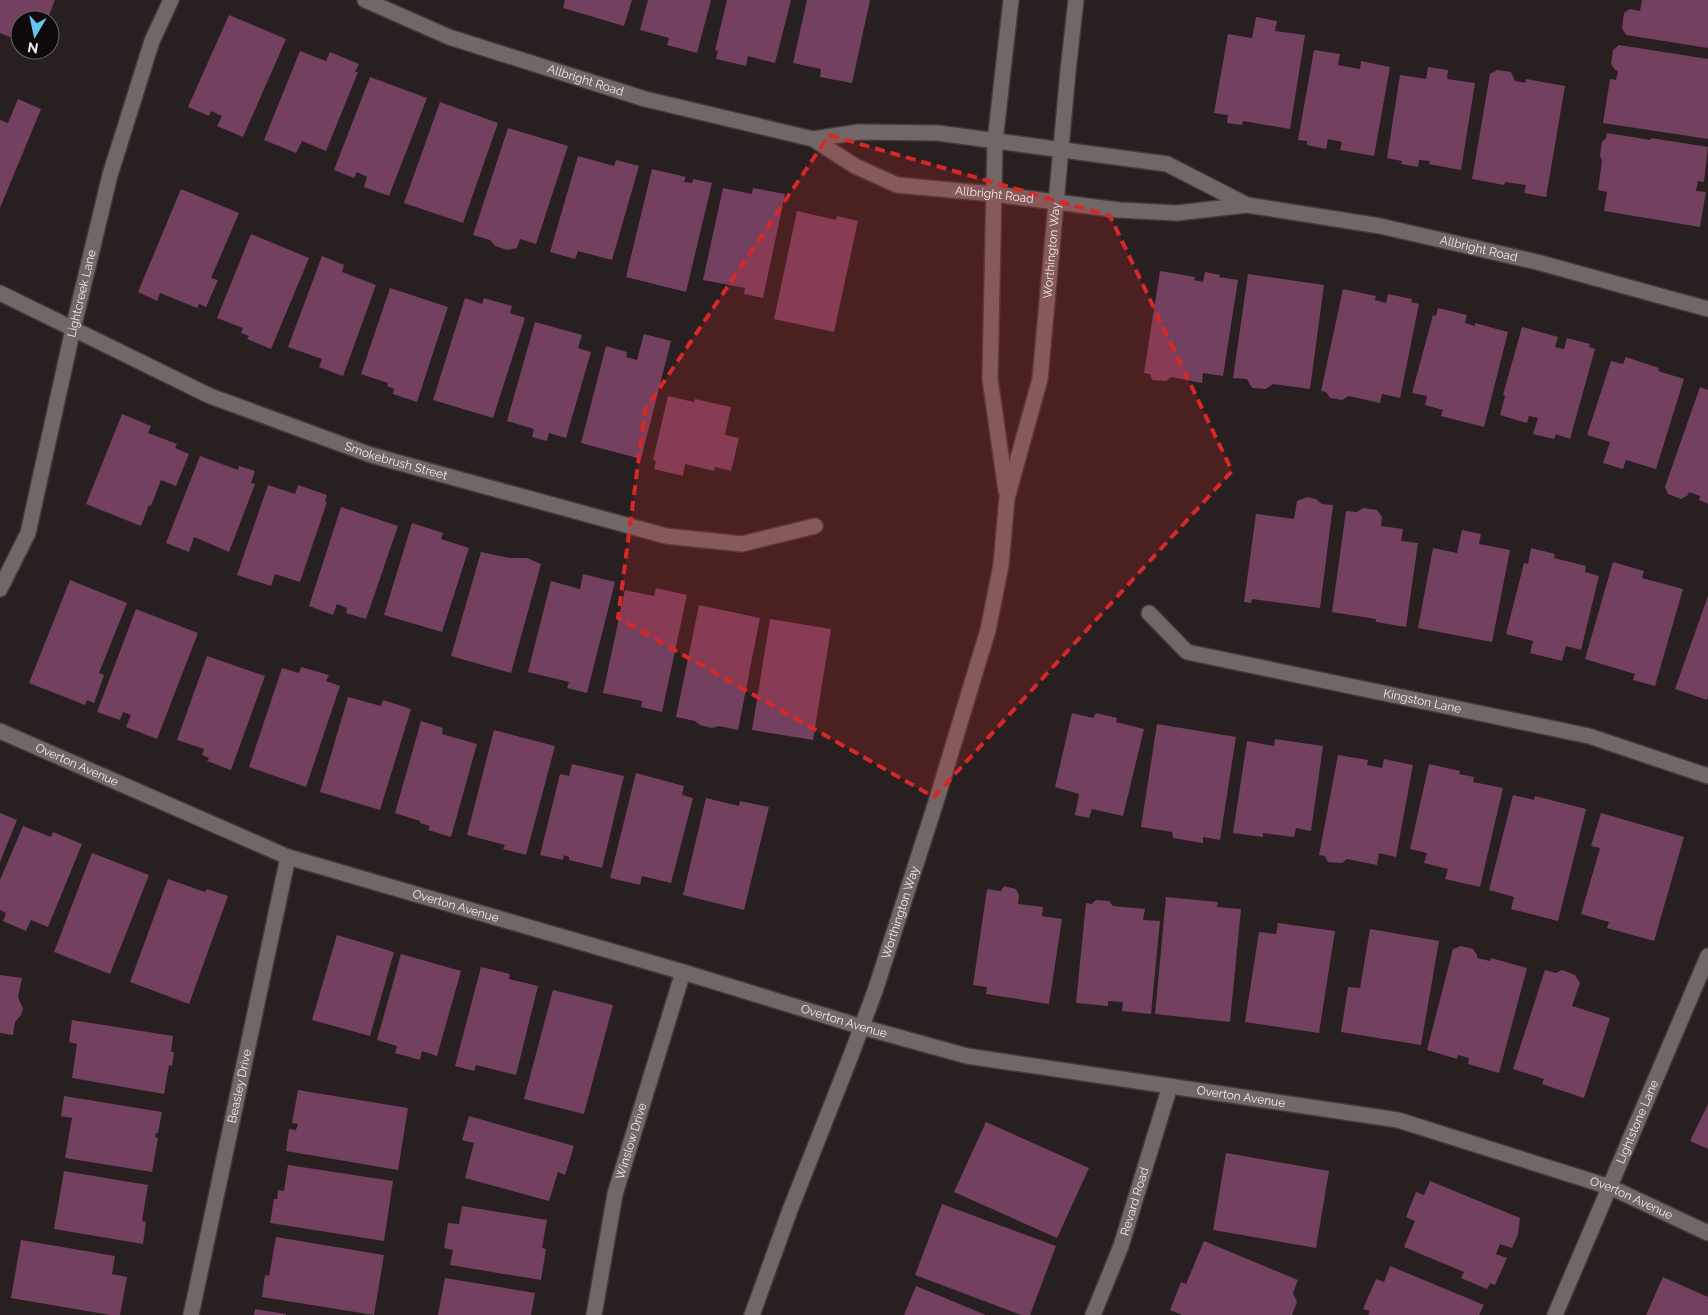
<svg xmlns="http://www.w3.org/2000/svg" width="1708" height="1315" font-family="Raleway,sans-serif">
<style>
.building{fill:#74405f}
.lines{fill:none;stroke-linecap:round;stroke-linejoin:round}
.minor-casing{stroke:#423a3a;stroke-width:18}
.tertiary-casing{stroke:#423a3a;stroke-width:18}
.minor{stroke:#726767;stroke-width:15}
.tertiary{stroke:#726767;stroke-width:15}
.marked{fill:#d62828;fill-opacity:0.2;stroke:#d62828;stroke-width:4;stroke-dasharray:10 6;stroke-linejoin:round}
.labels{text-anchor:middle;stroke-width:5;stroke-linejoin:round;paint-order:stroke}
.street-label{font-size:12px;fill:#f1eaea;stroke:#0e0a0a}
</style>
<rect width="100%" height="100%" fill="#281f20"/>
<g class="building">
<path d="M0,0h55l-8,20h-27v21l-20,-8z"/>
<path d="M565,0h67l-8,26 -61,-18z"/>
<path d="M648,0h63l-14,53 -30,-8 2,-7 -29,-8z"/>
<path d="M727,0h64l-16,63 -27,-7 -2,10 -30,-7 2,-8 -3,-1z"/>
<path d="M807,0h63l-18,83 -32,-6 1,-8 -28,-6z"/>
<path d="M1642,0h66v48l-82,-13 -4,-7 2,-15 6,-4 10,2z"/>
<path d="M229,15l57,24 -43,98 -26,-11 5,-10 -11,-5 -2,5 -21,-9z"/>
<path d="M1256,17l21,4 -2,10 30,4 -15,94 -47,-8 -1,4 -15,-2 1,-8 -14,-2 14,-79 24,4z"/>
<path d="M1619,45l89,14v80l-105,-16 7,-44 6,1 2,-9 -3,-1 -4,-6 2,-14z"/>
<path d="M1314,50l26,4 -2,11 22,4 1,-8 29,6 -16,89 -34,-6 2,-8 -14,-3 -2,10 -19,-4v-4l-9,-1z"/>
<path d="M300,51l26,10 4,-9 29,12 -4,8h3l-32,79 -24,-10 -6,12 -32,-13z"/>
<path d="M1428,67l20,3 -1,9 28,4 -14,87 -32,-6 1,-3 -11,-1 -1,7 -17,-3 1,-3 -15,-3 13,-83 26,4z"/>
<path d="M1497,70l14,2 4,9 10,2 1,-4 39,7 -19,111 -22,-4 2,-8 -21,-3 -1,3 -32,-6 18,-105z"/>
<path d="M370,77l57,21 -38,98 -25,-9 3,-10 -10,-5 -3,6 -20,-8z"/>
<path d="M18,99l23,10 -41,99v-88l8,3z"/>
<path d="M440,102l58,21 -35,100 -59,-20z"/>
<path d="M508,128l60,18 -32,98 -16,-5 -3,9 -10,2 -12,-4 -5,-6 -17,-5z"/>
<path d="M1607,133l44,7v-2l57,9 -4,35 -6,-1 -2,10 10,1 -6,35 -96,-16 3,-19 -9,-2 4,-29 -2,-6 2,-13 4,-4z"/>
<path d="M578,156l36,10 2,-6 23,6 -27,94 -34,-9 -3,8 -25,-7z"/>
<path d="M652,169l34,8 -2,5 8,1 1,-4 19,4 -26,109 -60,-15z"/>
<path d="M723,188l29,6 1,-6 32,6 -22,104 -19,-4 1,-6 -42,-8z"/>
<path d="M181,189l58,24 -28,65 7,2 -12,27 -7,-3 -2,4 -37,-15 -3,8 -19,-9z"/>
<path d="M797,211l39,9 1,-4 21,5 -24,111 -60,-13z"/>
<path d="M251,234l58,24 -38,91 -24,-10 2,-3 -8,-3 2,-5 -26,-10z"/>
<path d="M322,256l22,9 -2,7 34,13 -33,91 -24,-9 3,-8 -34,-12z"/>
<path d="M1160,271l35,6 -1,3 9,2 2,-10 15,3 -1,2 19,3 -15,96 -20,-3 -1,10 -31,-6 -5,4 -14,-1 -2,-6 -6,-1z"/>
<path d="M1248,274l76,11 -14,104 -37,-5 -7,5 -14,-1 -5,-9 -14,-1z"/>
<path d="M390,288l58,19 -31,95 -24,-8 1,-5 -7,-3 1,-3 -27,-9z"/>
<path d="M1343,289l33,7 -1,4 11,3 2,-9 24,5 -1,3 8,2 -19,94 -18,-4 -2,9 -31,-7 -7,4 -12,-2 -4,-6 -5,-1z"/>
<path d="M465,298l17,6 2,-6 28,8 -2,7 15,5 -32,100 -60,-18z"/>
<path d="M1438,308l29,7 -2,8 10,3v-3l33,9 -24,95 -43,-11 2,-6 -18,-5 2,-9 -15,-3 21,-78 3,1z"/>
<path d="M535,322l47,13 -4,13 13,4 -25,86 -17,-5 -2,8 -15,-4 2,-8 -27,-8z"/>
<path d="M1522,327l36,10 -3,10 9,2 3,-11 23,6 -1,3 6,2 -25,90 -14,-5 -2,5 -21,-5 5,-16 -9,-2 -2,7 -27,-8 5,-19 -2,-1z"/>
<path d="M644,334l27,7 -30,118 -60,-16 25,-97 21,6 -1,5 11,3z"/>
<path d="M1626,357l33,11 -1,3 26,8 -28,90 -30,-9 -3,9 -20,-6 7,-21 -23,-7 24,-74 12,3z"/>
<path d="M1700,387l8,3v114l-9,-4 1,-4 -11,-4 -1,3 -7,4 -13,-5 -3,-7z"/>
<path d="M668,396l26,6 1,-3 36,8 -6,28 14,3 -8,33 -16,-4 -1,4 -29,-7 -2,12 -29,-7 2,-8 -3,-1z"/>
<path d="M122,414l29,12 -3,7 29,11 -2,4 14,6 -13,32 -15,-6 -10,26 -2,-1 -8,21 -55,-22z"/>
<path d="M200,456l38,14 1,-4 16,5 -4,12 4,1 -26,68 -35,-15 -5,15 -23,-9z"/>
<path d="M268,485l27,9 3,-9 29,10 -2,6 2,1 -27,80 -25,-8 -4,12 -34,-11z"/>
<path d="M1307,497l9,2 6,5 11,1 -13,103 -68,-9 -1,4 -7,-1 12,-88 38,5 3,-18z"/>
<path d="M341,507l57,19 -32,93 -20,-6 1,-5 -10,-4 -4,11 -24,-9z"/>
<path d="M1363,508l14,2 5,7 -1,9 22,3 -2,12 17,2 -12,84 -30,-5v-3l-44,-7 14,-101 11,1z"/>
<path d="M412,523l31,10 -2,6 28,9 -27,84 -58,-17z"/>
<path d="M1462,530l19,4 -2,10 31,6 -18,92 -74,-14 15,-80 24,5z"/>
<path d="M1531,548l24,6 -1,4 32,8 -1,6 14,4 -18,74 -15,-4 -4,15 -32,-8 3,-12 -27,-7 18,-71 4,1z"/>
<path d="M481,552l28,6h18l14,6 -30,109 -60,-17z"/>
<path d="M1613,562l31,9 -2,7 41,11 -28,97 -22,-6 2,-6 -50,-15z"/>
<path d="M583,574l32,8 -28,111 -20,-5 2,-6 -41,-10 23,-91 29,8z"/>
<path d="M70,580l57,23 -28,70 5,2 -10,28 -7,-3 -2,5 -56,-22z"/>
<path d="M656,588l31,7 -25,117 -21,-5 1,-6 -39,-8 22,-103 29,6z"/>
<path d="M1708,596v100l-1,4 -32,-11z"/>
<path d="M699,605l61,13 -22,112 -19,-4 -7,2 -12,-3 -5,-4 -19,-4z"/>
<path d="M136,609l62,24 -41,106 -31,-12 5,-12 -8,-3 -3,8 -23,-8z"/>
<path d="M770,619l61,10 -18,111 -61,-10z"/>
<path d="M207,656l58,20 -34,94 -24,-9 2,-3 -7,-3 2,-6 -27,-9z"/>
<path d="M301,667l28,8 -3,6 14,5 -34,101 -57,-20 33,-99 17,5z"/>
<path d="M348,697l33,9 2,-6 28,9 -31,101 -60,-18z"/>
<path d="M1072,713l21,5 3,-5 21,5 -1,4 28,7 -21,87 -31,-7 -3,9 -14,-3 4,-21 -24,-7z"/>
<path d="M421,721l22,7 -1,6 35,10 -26,93 -23,-7 2,-4 -10,-3v-2l-25,-8z"/>
<path d="M1157,724l79,13 -16,103 -17,-3v6l-30,-5 -1,-6 -31,-5z"/>
<path d="M494,730l61,16 -29,109 -23,-6 2,-4 -38,-10z"/>
<path d="M1275,739l48,7 -12,85 -15,-3 -2,9 -31,-4v4l-30,-4 14,-92 27,5z"/>
<path d="M1338,755l30,5 -1,5 15,3 2,-9 29,6 -17,92 -17,-4 -2,12 -30,-6 -5,4 -14,-1 -3,-6 -6,-1z"/>
<path d="M572,764l52,12 -22,92 -33,-8v-3l-5,-2 -1,5 -23,-5 20,-81 9,2z"/>
<path d="M1429,764l31,7 -1,3 15,3 -1,5 30,6 -23,99 -35,-8 3,-10 -24,-6 3,-10 -17,-4z"/>
<path d="M636,773l48,13 -2,9 11,3 -22,85 -29,-7 -2,9 -30,-7z"/>
<path d="M1513,795l21,5 1,-4 51,13 -28,112 -47,-12 3,-12 -25,-7z"/>
<path d="M706,798l33,8 1,-5 29,6 -25,103 -61,-15z"/>
<path d="M0,813l17,7 -17,42z"/>
<path d="M1601,813l83,24 -30,104 -47,-13 2,-6 -28,-8 19,-66 -9,-2z"/>
<path d="M23,826l28,11 2,-5 29,12 -34,83 -17,-7 -5,11 -23,-10 3,-8 -6,-3v-30z"/>
<path d="M92,853l57,22 -39,99 -56,-22z"/>
<path d="M168,879l37,13 2,-3 21,7 -39,108 -59,-22z"/>
<path d="M1004,886l12,3 3,6 -1,9 25,3 -1,9 20,3 -13,85 -63,-10 1,-7 -14,-2 14,-96 14,2z"/>
<path d="M1166,897l52,5 -1,5 24,2 -11,113 -75,-8z"/>
<path d="M1096,900l13,1 4,5 32,3 -2,11 17,1 -9,93 -29,-3 1,-9 -15,-1v5l-32,-3 10,-100 6,1z"/>
<path d="M1278,923l57,8 -16,102 -74,-11 14,-90 17,2z"/>
<path d="M1370,929l69,12 -18,104 -80,-13 7,-45 12,1z"/>
<path d="M337,935l57,17 -24,84 -58,-16z"/>
<path d="M1461,946l12,3 4,6v3l13,3 1,-3 36,10 -28,105 -31,-9 1,-6 -11,-3 -1,4 -30,-9 26,-101z"/>
<path d="M401,954l60,17 -24,85 -15,-5 -2,9 -25,-7 2,-7 -20,-6z"/>
<path d="M481,967l29,7 -1,5 29,7 -22,89 -40,-10 -2,6 -19,-5z"/>
<path d="M1545,970l11,3 6,-3 13,5 5,8 -8,23 38,12 -26,80 -42,-14 2,-5 -31,-10z"/>
<path d="M0,975l22,3 -4,19 5,12 -2,6 -6,7 -2,13 -13,-2z"/>
<path d="M553,990l60,15 -29,109 -60,-15z"/>
<path d="M72,1020l101,16 -2,16h3l-2,14 -3,-1 -5,29 -92,-16 5,-34 -8,-2z"/>
<path d="M298,1090l110,18 -10,62 -112,-19 3,-22 7,1 2,-6 -6,-1z"/>
<path d="M64,1096l98,16 -4,21h-2l-1,4 3,1 -6,34 -87,-14 7,-40 -11,-2z"/>
<path d="M1708,1104v45l-18,-8z"/>
<path d="M469,1116l105,30 -9,29 -7,-3 -9,29 -84,-23 9,-35 -12,-3z"/>
<path d="M986,1122l103,46 -32,70 -103,-46z"/>
<path d="M1226,1153l103,18 -13,77 -103,-18z"/>
<path d="M288,1165l105,16 -9,60 -114,-18 4,-24h3l1,-9 6,1z"/>
<path d="M64,1171l84,14 -6,36 4,1 -3,22 -89,-15z"/>
<path d="M1430,1181l90,37 -2,16 -6,14 -12,-4 -4,10 11,4 -12,27 -5,-2 -3,6 -26,-11 3,-6 -60,-25 11,-26 -9,-4 10,-25 8,3z"/>
<path d="M942,1204l114,42 -26,69h-9l-106,-40z"/>
<path d="M462,1206l85,14 -5,28 4,1 -5,31 -91,-15 3,-15 -9,-2 4,-25 11,1z"/>
<path d="M276,1237l108,18 -10,60 -112,-18 3,-22 4,1z"/>
<path d="M21,1240l94,16 -3,18 15,3 -7,38h-10l-99,-17z"/>
<path d="M1204,1241l94,39 -5,13 4,9 -5,13h-110l-12,-5 11,-28 5,2z"/>
<path d="M1390,1266l94,39 -5,10h-111l2,-4 -7,-2 13,-30 8,3z"/>
<path d="M1663,1277l45,20v18h-62z"/>
<path d="M445,1278l90,15 -4,22h-93z"/>
<path d="M916,1286l70,29h-82z"/>
<path d="M255,1309l31,5v1h-32z"/>
</g>
<g class="lines">
<g class="minor-casing">
<g id="minor">
<path id="s1" d="M365,0l84,37 196,62 168,40 42,27 42,19 96,9 126,16 58,3 70,-8 133,21 157,36 171,47"/>
<path d="M813,139l46,-7 79,1 229,31 80,41"/>
<path id="s2" d="M0,293l210,103 161,59 295,81 76,8 73,-18"/>
<path id="s3" d="M0,589l28,-56 45,-204 37,-154 42,-134 19,-41"/>
<path id="s4" d="M1149,613l38,39 402,84 119,40"/>
<path id="s5" d="M0,731l288,126 395,115 179,55 105,29 431,64 212,67 98,46"/>
<path id="s6" d="M191,1315l97,-458"/>
<path id="s7" d="M594,1315l21,-121 68,-222"/>
<path id="s8" d="M1093,1315l28,-69 49,-160"/>
<path id="s9" d="M1555,1315l153,-359"/>
</g>
</g>
<g class="tertiary-casing">
<g id="tertiary">
<path d="M1006,491l-16,-112 5,-238 16,-141"/>
<path id="s10" d="M752,1315l38,-105 60,-152 25,-67 61,-189 52,-172 13,-65 6,-67 33,-119 28,-308 8,-71"/>
</g>
</g>
<use href="#minor" class="minor"/>
<use href="#tertiary" class="tertiary"/>
</g>
<path class="marked" d="M829,135l281,81 122,255 -298,326 -316,-179 27,-208z"/>
<g class="labels">
<g class="street-label">
<text dy="4" stroke="none"><textPath href="#s1" startOffset="235">Allbright Road</textPath></text>
<text dy="4" stroke="none"><textPath href="#s1" startOffset="664">Allbright Road</textPath></text>
<text dy="4" stroke="none"><textPath href="#s1" startOffset="1154">Allbright Road</textPath></text>
<text dy="4" stroke="none"><textPath href="#s10" startOffset="1111">Worthington Way</textPath></text>
<text dy="4" stroke="none"><textPath href="#s3" startOffset="308">Lightcreek Lane</textPath></text>
<text dy="4" stroke="none"><textPath href="#s2" startOffset="431">Smokebrush Street</textPath></text>
<text dy="4" stroke="none"><textPath href="#s4" startOffset="295">Kingston Lane</textPath></text>
<text dy="4" stroke="none"><textPath href="#s5" startOffset="84">Overton Avenue</textPath></text>
<text dy="4" stroke="none"><textPath href="#s5" startOffset="489">Overton Avenue</textPath></text>
<text dy="4" stroke="none"><textPath href="#s10" startOffset="429">Worthington Way</textPath></text>
<text dy="4" stroke="none"><textPath href="#s5" startOffset="894">Overton Avenue</textPath></text>
<text dy="4" stroke="none"><textPath href="#s6" startOffset="234">Beasley Drive</textPath></text>
<text dy="4" stroke="none"><textPath href="#s5" startOffset="1299">Overton Avenue</textPath></text>
<text dy="4" stroke="none"><textPath href="#s9" startOffset="210">Lightstone Lane</textPath></text>
<text dy="4" stroke="none"><textPath href="#s7" startOffset="178">Winslow Drive</textPath></text>
<text dy="4" stroke="none"><textPath href="#s5" startOffset="1704">Overton Avenue</textPath></text>
<text dy="4" stroke="none"><textPath href="#s8" startOffset="121">Revard Road</textPath></text>
</g>
</g>
<g transform="translate(35 35) rotate(189)"><circle r="24" fill="#0e0a0a" stroke="#696464"/>
<path d="M0-4L9 19L0 12L-9 19Z" fill="#65c5ee"/>
<text y="-8" font-size="14" font-weight="bold" text-anchor="middle" fill="#f1eaea">N</text>
</g>
</svg>
